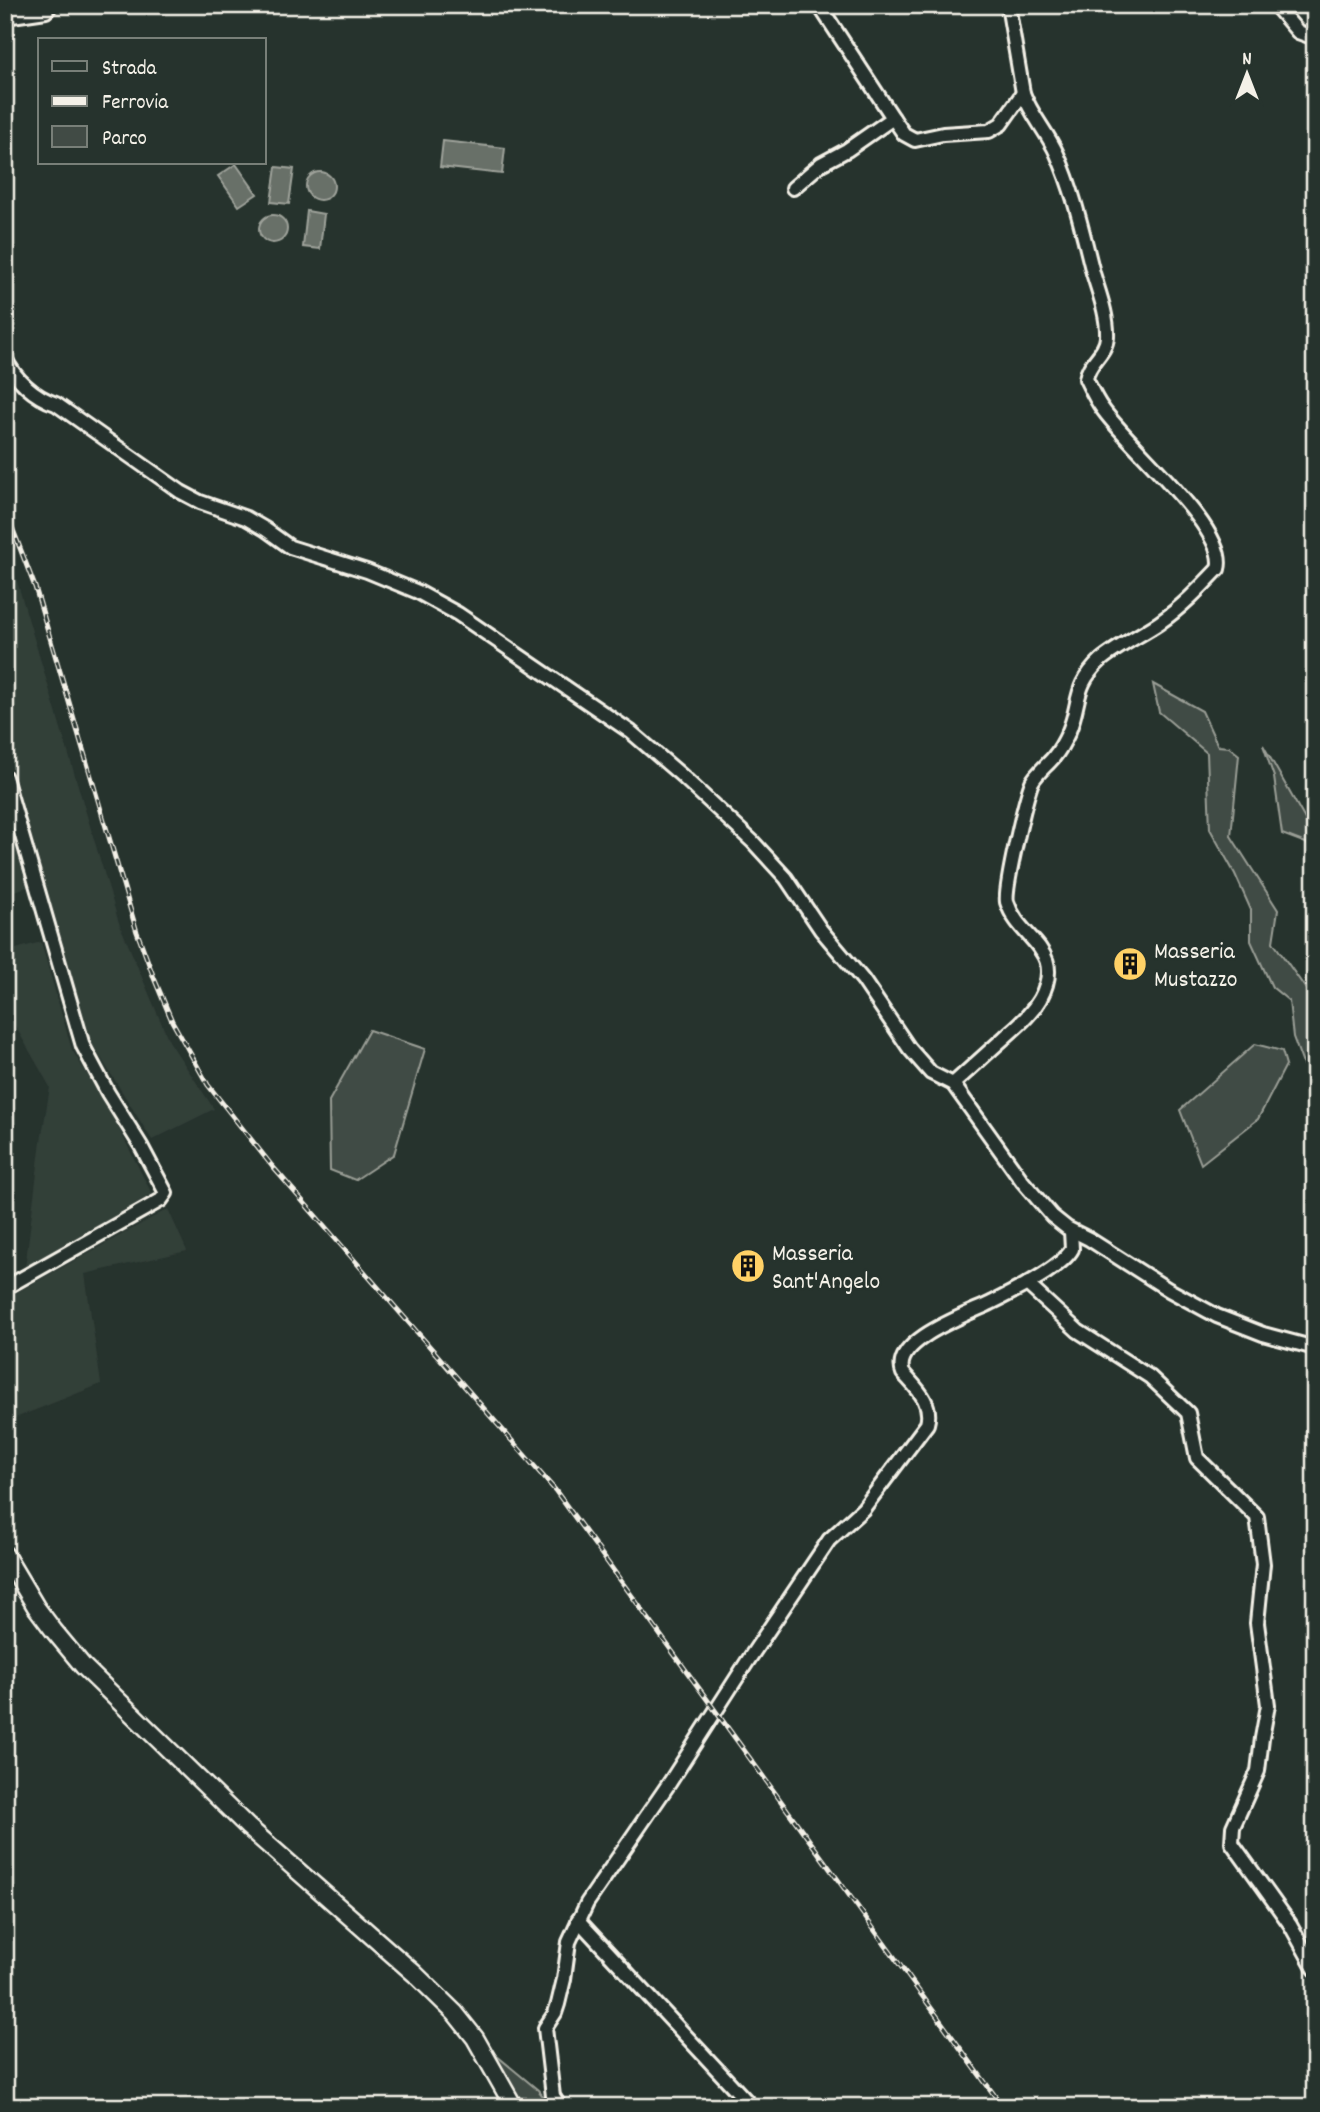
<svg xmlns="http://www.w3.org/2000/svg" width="1320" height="2112" font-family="Dekko,sans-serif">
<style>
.built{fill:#333f39}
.green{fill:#414b45;stroke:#9a9e96;stroke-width:2}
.water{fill:#676f68;stroke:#9fa39b;stroke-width:2}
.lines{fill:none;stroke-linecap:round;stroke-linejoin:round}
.minor-casing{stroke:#f4f1e8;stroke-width:18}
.major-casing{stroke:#f4f1e8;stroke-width:21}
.minor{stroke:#26332d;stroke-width:12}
.major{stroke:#26332d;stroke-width:16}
.rail-casing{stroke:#f4f1e8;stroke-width:5}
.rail{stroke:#26332d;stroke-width:2.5;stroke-dasharray:8;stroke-linecap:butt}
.labels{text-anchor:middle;stroke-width:5;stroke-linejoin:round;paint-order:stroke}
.poi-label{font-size:24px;fill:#f4f1e8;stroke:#26332d;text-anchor:start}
</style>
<rect width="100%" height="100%" fill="#26332d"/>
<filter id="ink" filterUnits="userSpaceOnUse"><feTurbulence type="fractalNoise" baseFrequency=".0143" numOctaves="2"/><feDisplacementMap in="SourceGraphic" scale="14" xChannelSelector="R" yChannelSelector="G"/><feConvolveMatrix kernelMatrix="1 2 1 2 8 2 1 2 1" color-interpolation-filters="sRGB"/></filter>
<g filter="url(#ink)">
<g class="built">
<path d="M5,541l114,382 50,118 45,68 -62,31 -66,-106 -81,-292z"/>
<path d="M12,833l15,54 -22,7v-60z"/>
<path d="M41,942l31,108 37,59 43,85 -127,74 16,-127 9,-54 -45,-79v-56z"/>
<path d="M168,1209l19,42 -102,23 16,110 -96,38v-123z"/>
</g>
<g class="green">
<path d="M1153,684l49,27 16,35 11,1 10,8 -8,81 47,74 -5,32 35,50 7,22v58h-9l-13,-35 -4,-36 -17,-14 -21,-46v-31l-16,-36 -25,-45 -3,-76 -48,-41z"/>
<path d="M1263,745l52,92v21l-9,-15 -24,-9 -8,-57z"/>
<path d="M369,1030l56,19 -31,105 -39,26 -25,-10 -1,-69z"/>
<path d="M1255,1044l27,7 4,14 -28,54 -57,45 -21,-54z"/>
<path d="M485,2046l53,44 14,17h-30z"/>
</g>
<g class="water">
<path d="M443,141l62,7 -3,26 -62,-7z"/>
<path d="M236,164l21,30 -18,12 -21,-30z"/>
<path d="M276,167l18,2 -5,35 -18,-2z"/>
<circle cx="320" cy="186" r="14"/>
<path d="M307,211l17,3 -4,35 -17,-2z"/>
<circle cx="273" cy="229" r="14"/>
</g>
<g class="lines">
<g class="minor-casing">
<g id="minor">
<path d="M819,5l74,113 11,16 11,6 28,-6 46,-3 12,-7 22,-31"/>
<path d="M1275,5l23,27 17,6"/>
<path d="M5,17l41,-6 5,-6"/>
<path d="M793,188l28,-24 26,-14 46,-32"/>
<path d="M5,358c10,21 29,39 51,46l125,88 19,10 46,16 19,11 25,18 77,24 51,21 40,22 173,118 50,43 72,67 33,36 35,52 42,50 46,68 22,25 22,11 70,98 29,34 15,12 22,11 80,51 48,26 46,18 52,14"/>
<path d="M5,777l78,269 25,47 33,53 25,47 -5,7 -156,88"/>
<path d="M953,1084c17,-15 34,-31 51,-46 13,-12 27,-23 36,-39 27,-51 -21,-58 -33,-97 -3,-12 19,-106 25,-120 4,-8 14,-16 21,-24 6,-7 12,-18 16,-27 12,-29 4,-45 32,-71 17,-14 40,-25 58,-37 23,-16 40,-34 59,-54 12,-39 -94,-127 -116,-161 -6,-8 -11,-19 -16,-29 2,-17 20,-25 21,-42 1,-21 -8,-44 -14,-64 -10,-39 -19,-81 -36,-119 -9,-21 -26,-39 -34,-61l-15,-88"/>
<path d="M1027,1284l51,47 72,46 38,36 9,45 60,59 6,47 -6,59 11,82 -6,33 -4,33 -25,56 -1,16 58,81 25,45"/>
<path d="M578,1920l174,187"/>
<path d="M560,2107l-7,-11 -8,-68 10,-15 3,-9 6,-25 5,-37 18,-39 83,-121 77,-120 82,-122 34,-31 64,-85c6,-22 -11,-36 -24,-51 -13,-32 66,-59 88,-70 20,-10 71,-35 81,-54l-1,-18"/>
</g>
</g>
<g class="major-casing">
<path id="major" d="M5,1555l31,52 18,24 29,35 165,161 167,147 40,39 20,25 39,69"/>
</g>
<use href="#minor" class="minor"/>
<use href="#major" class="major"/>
<g class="rail-casing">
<path id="rail" d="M5,509l30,78 102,345 17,46 18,43 36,64 64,81 283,324 448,617"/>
</g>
<use href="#rail" class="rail"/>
</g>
</g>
<defs>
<g id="building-disc" transform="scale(1.75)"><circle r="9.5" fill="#ffd166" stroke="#26332d"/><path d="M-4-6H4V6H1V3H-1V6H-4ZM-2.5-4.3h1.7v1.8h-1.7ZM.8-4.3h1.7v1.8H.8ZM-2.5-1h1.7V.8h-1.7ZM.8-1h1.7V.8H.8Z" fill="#111"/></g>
</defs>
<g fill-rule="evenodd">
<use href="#building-disc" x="1130" y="964"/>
<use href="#building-disc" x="748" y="1266"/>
</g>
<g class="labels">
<g class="poi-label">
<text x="1154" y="958">Masseria<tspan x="1154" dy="28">Mustazzo</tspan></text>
<text x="772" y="1260">Masseria<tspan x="772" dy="28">Sant'Angelo</tspan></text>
</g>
</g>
<rect width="1320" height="2112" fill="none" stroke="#26332d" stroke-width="28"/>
<rect x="14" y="14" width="1292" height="2084" fill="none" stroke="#f4f1e8" stroke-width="2.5" filter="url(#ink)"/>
<rect x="38" y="38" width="228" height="126" fill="#26332d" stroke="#787f78" stroke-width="2"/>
<rect x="52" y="61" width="35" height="10" fill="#26332d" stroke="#787f78" stroke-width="2"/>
<text x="102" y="74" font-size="21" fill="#f4f1e8">Strada</text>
<rect x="52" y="96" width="35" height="10" fill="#f4f1e8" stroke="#787f78" stroke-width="2"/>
<text x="102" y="108" font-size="21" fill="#f4f1e8">Ferrovia</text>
<rect x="52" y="126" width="35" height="21" fill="#414b45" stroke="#787f78" stroke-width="2"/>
<text x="102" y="144" font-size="21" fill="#f4f1e8">Parco</text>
<g transform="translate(1247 74)" stroke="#26332d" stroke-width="5" paint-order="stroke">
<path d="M0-5L12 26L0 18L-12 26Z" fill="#f4f1e8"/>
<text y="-10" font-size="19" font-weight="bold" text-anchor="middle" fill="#f4f1e8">N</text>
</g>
</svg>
